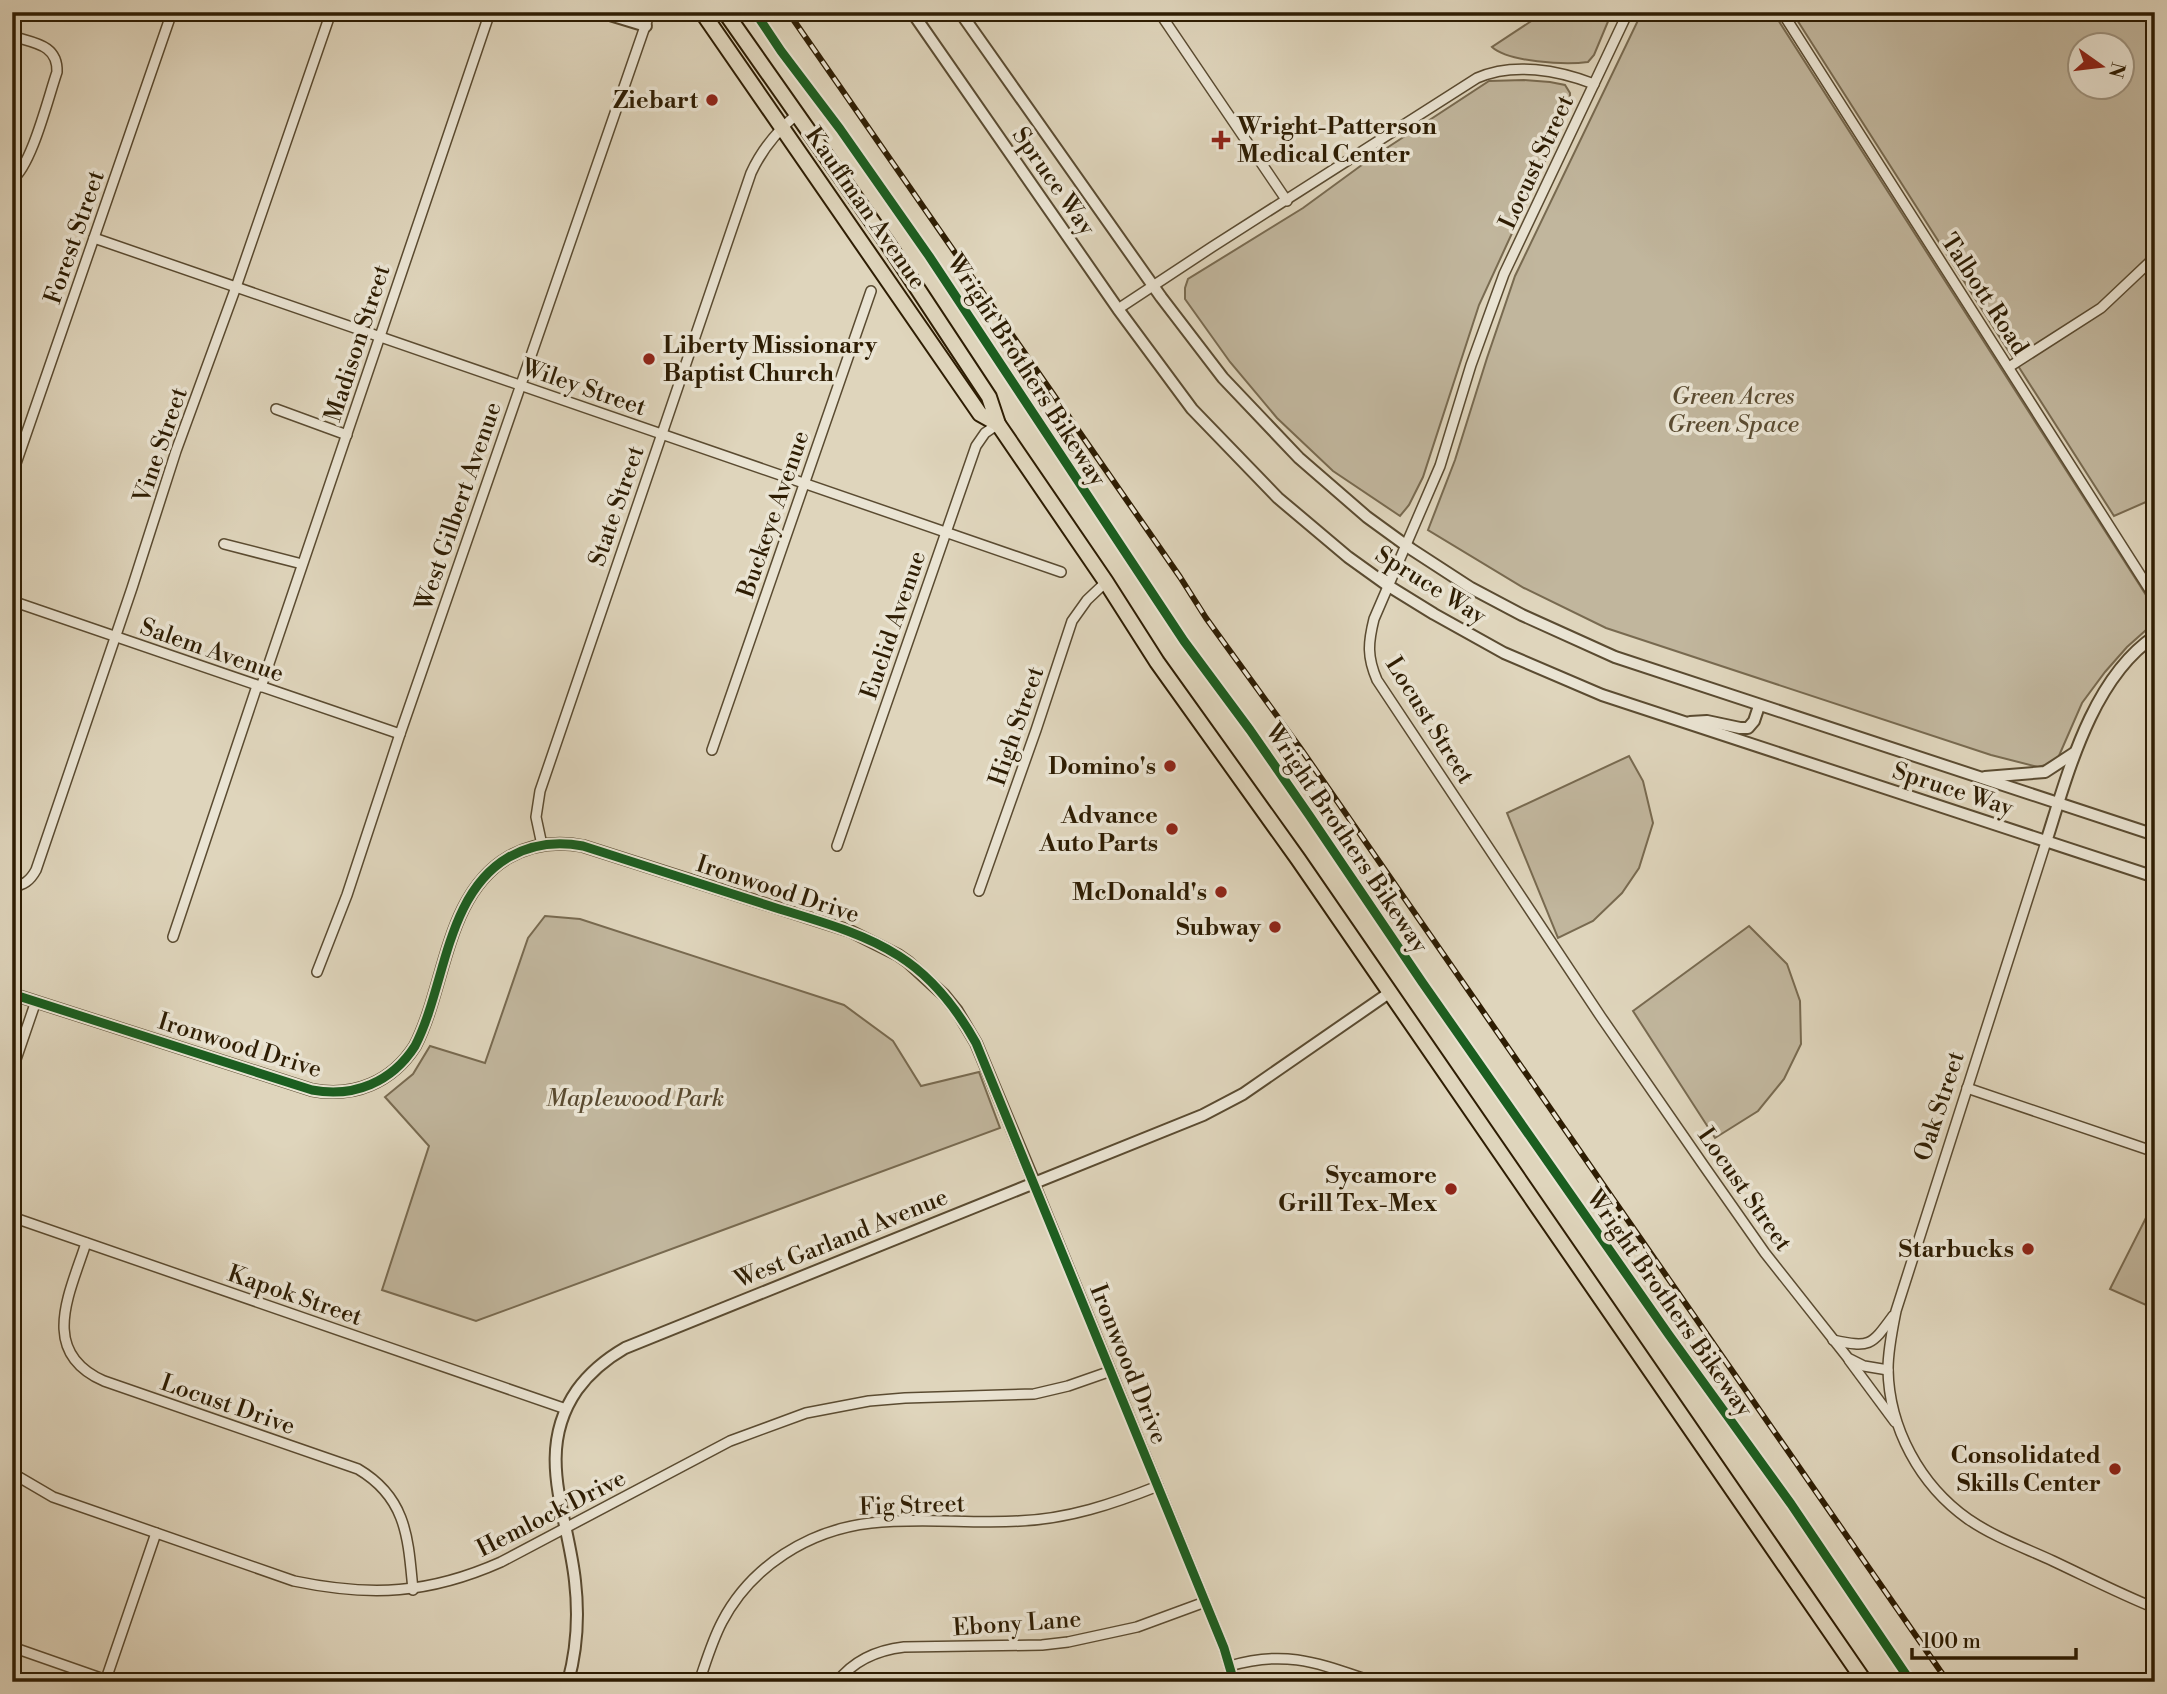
<svg xmlns="http://www.w3.org/2000/svg" width="2167" height="1694" font-family="'Libre Bodoni',serif">
<style>
.green{fill:#c1b69d;stroke:#786a50;stroke-width:2;fill-rule:evenodd}
.lines{fill:none;stroke-linecap:round;stroke-linejoin:round}
.stream{stroke:#74664c;stroke-width:3.5}
.minor-casing{stroke:#5a4b31;stroke-width:12}
.tertiary-casing{stroke:#5a4b31;stroke-width:14}
.primary-casing{stroke:#2e1d03;stroke-width:18}
.minor{stroke:#eae4d3;stroke-width:9}
.tertiary{stroke:#eae4d3;stroke-width:10}
.primary{stroke:#dfd5bc;stroke-width:14}
.rail-casing{stroke:#2e1d03;stroke-width:6}
.rail{stroke:#eae4d3;stroke-width:3.5;stroke-dasharray:10;stroke-linecap:butt}
.cycleway-casing{stroke:#eae4d3;stroke-width:13}
.cycleway{stroke:#1b5e20;stroke-width:9}
.poi-dot{fill:#8f2418;stroke:#eae4d3;stroke-width:2.5}
.labels{text-anchor:middle;stroke-width:7;stroke-linejoin:round;paint-order:stroke}
.poi-label{font-size:24px;font-weight:bold;fill:#2e1d03;stroke:#eae4d3;text-anchor:end}
.street-label{font-size:24px;fill:#2e1d03;stroke:#eae4d3}
.park-label{font-size:24px;font-style:italic;fill:#5a4b31;stroke:#eae4d3}
</style>
<rect width="100%" height="100%" fill="#dfd5bc"/>
<filter id="stains"><feTurbulence type="fractalNoise" baseFrequency=".00286" numOctaves="4"/><feColorMatrix values="0 0 0 0 .2 0 0 0 0 .09 0 0 0 0 .02 0 0 0 .5 -.17"/></filter>
<radialGradient id="worn" r=".72"><stop offset=".6" stop-color="#630" stop-opacity="0"/><stop offset="1" stop-color="#630" stop-opacity=".3"/></radialGradient>
<g class="green">
<path d="M1545,12h67l-18,43 -6,7c-23,3 -80,0 -96,-15z"/>
<path d="M1642,12h131l380,594 2,16 -28,25 -22,25 -23,31 -24,55 -9,6 -11,3 -47,-12 -385,-127 -82,-40 -96,-58 27,-70 32,-102 28,-82z"/>
<path d="M1792,12h363v486l-41,18zM2080,46h42v42h-42z"/>
<path d="M1524,80l26,2 15,3 5,8v14l-91,198 -56,172 -14,28 -9,11 -67,-45 -56,-53 -47,-56 -45,-63v-11l3,-9 115,-71 67,-49 119,-78z"/>
<path d="M1629,756l14,25 10,42 -14,45 -17,25 -29,28 -35,17 -51,-125z"/>
<path d="M545,916l35,3 264,86 49,36 28,45 58,-14 21,56 -524,193 -94,-31 47,-144 -44,-49 28,-23 17,-28 55,17 43,-125z"/>
<path d="M1749,926l38,38 13,37 1,43 -17,35 -26,32 -43,27 -82,-127z"/>
<path d="M2155,1200v109l-45,-20z"/>
</g>
<g class="lines">
<path class="stream" d="M2150,1682l5,-6"/>
<g class="minor-casing">
<g id="minor">
<path d="M1159,12l128,189"/>
<path d="M1628,12l-124,262 -33,91 -31,101 -66,153c-6,24 -7,38 3,61l224,337 103,149 61,87 83,105 16,8 24,4"/>
<path d="M1782,12l373,586"/>
<path d="M12,36c21,7 46,8 45,36 -9,26 -25,93 -45,108"/>
<path d="M94,238l967,334"/>
<path d="M1118,309l94,-62 265,-169c36,-16 81,-8 117,6"/>
<path d="M2009,367l92,-59 54,-51"/>
<path d="M276,409l71,26"/>
<path d="M12,475l160,-463"/>
<path d="M224,544l78,20"/>
<path d="M12,601l388,133"/>
<path d="M261,687l229,-675"/>
<path d="M712,750l159,-459"/>
<path d="M2046,842l-150,469c-4,20 -8,39 -8,58 1,59 32,116 80,150 26,18 57,29 85,42 34,16 67,33 102,47"/>
<path d="M542,845l-6,-28 4,-26 211,-618c11,-24 25,-41 45,-58"/>
<path d="M837,846l139,-400 9,-13 13,-9"/>
<path d="M12,887c12,-2 18,-6 24,-17l96,-282 44,-137 60,-164 95,-275"/>
<path d="M979,891l57,-161 36,-109 15,-21 19,-18"/>
<path d="M173,937l84,-251"/>
<path d="M317,972l30,-77 53,-161 250,-722"/>
<path d="M12,1071l24,-70"/>
<path d="M1967,1088l188,64"/>
<path d="M1034,1182l190,466 10,34"/>
<path d="M12,1217l554,192"/>
<path d="M86,1243c-16,50 -48,109 18,138l254,88c49,29 50,69 55,121"/>
<path d="M1833,1340c37,8 38,6 60,-24"/>
<path d="M1849,1360l46,62"/>
<path d="M12,1473l41,24 241,84c77,16 135,13 207,-19l229,-121 76,-28 63,-12 36,-3 129,-4 34,-8 43,-15"/>
<path d="M12,1647l100,35"/>
<path d="M1230,1666c57,-17 90,-2 144,16"/>
<path d="M105,1682l51,-149"/>
<path d="M699,1682c7,-20 13,-41 23,-60 29,-56 87,-92 149,-99 49,-6 99,1 148,-2 49,-2 94,-17 139,-35"/>
<path d="M837,1682c17,-22 41,-32 67,-35l138,-2 26,-3 69,-15 68,-25"/>
</g>
</g>
<g class="tertiary-casing">
<g id="tertiary">
<path d="M600,12l46,14"/>
<path d="M912,12l206,297 74,100 86,89 70,59 39,28 47,29 70,39 98,42 553,182"/>
<path d="M960,12l201,285 62,81 76,80 68,59 44,32 60,39 51,27 93,42 540,178"/>
<path d="M1690,722l17,-1 33,7h8l6,-7 5,-15"/>
<path d="M1985,777l60,-5 29,-19"/>
<path d="M2046,842c22,-69 46,-164 109,-206"/>
<path d="M12,994l300,96c42,8 80,-8 103,-44 31,-60 30,-152 94,-189 23,-13 48,-16 74,-11l267,85 48,24 10,7 36,33 13,16 19,32 58,139"/>
<path d="M568,1682c9,-33 11,-67 7,-101 -7,-67 -41,-129 2,-191 13,-18 29,-31 48,-42l578,-233 40,-21 146,-101"/>
</g>
</g>
<g class="primary-casing">
<g id="primary">
<path d="M702,12l278,402 18,10"/>
<path d="M725,12l163,232 101,153 9,27 108,158 51,80 141,197 567,823"/>
</g>
</g>
<use href="#minor" class="minor"/>
<use href="#tertiary" class="tertiary"/>
<use href="#primary" class="primary"/>
<g class="rail-casing">
<path id="rail" d="M788,12l392,565 26,41 95,131 647,933"/>
</g>
<use href="#rail" class="rail"/>
<g class="cycleway-casing">
<g id="cycleway">
<path d="M755,12l26,39 59,78 89,127 255,385 66,89 59,85 113,167 247,353 122,169 120,178"/>
<path d="M12,994l300,96c42,8 80,-8 103,-44 31,-60 30,-152 94,-189 23,-13 48,-16 74,-11 62,20 125,40 187,60 44,14 90,25 129,50 33,21 58,53 77,87l248,605 10,34"/>
</g>
</g>
<use href="#cycleway" class="cycleway"/>
</g>
<g class="poi-dot">
<circle cx="712" cy="100" r="7"/>
<path d="M1217.5 129.5h7v7h7v7h-7v7h-7v-7h-7v-7h7z"/>
<circle cx="649" cy="359" r="7"/>
<circle cx="1170" cy="766" r="7"/>
<circle cx="1172" cy="829" r="7"/>
<circle cx="1221" cy="892" r="7"/>
<circle cx="1275" cy="927" r="7"/>
<circle cx="1451" cy="1189" r="7"/>
<circle cx="2028" cy="1249" r="7"/>
<circle cx="2115" cy="1469" r="7"/>
</g>
<g class="labels">
<g class="poi-label">
<text x="698" y="108">Ziebart</text>
<text x="1237" y="134" text-anchor="start">Wright-Patterson<tspan x="1237" dy="28">Medical Center</tspan></text>
<text x="663" y="353" text-anchor="start">Liberty Missionary<tspan x="663" dy="28">Baptist Church</tspan></text>
<text x="1156" y="774">Domino's</text>
<text x="1158" y="823">Advance<tspan x="1158" dy="28">Auto Parts</tspan></text>
<text x="1207" y="900">McDonald's</text>
<text x="1261" y="935">Subway</text>
<text x="1437" y="1183">Sycamore<tspan x="1437" dy="28">Grill Tex-Mex</tspan></text>
<text x="2014" y="1257">Starbucks</text>
<text x="2101" y="1463">Consolidated<tspan x="2101" dy="28">Skills Center</tspan></text>
</g>
<g class="street-label">
<text transform="translate(1536 162) rotate(-65)" y="8">Locust Street</text>
<text transform="translate(1054 181) rotate(55)" y="8">Spruce Way</text>
<text transform="translate(866 208) rotate(55)" y="8">Kauffman Avenue</text>
<text transform="translate(74 237) rotate(-71)" y="8">Forest Street</text>
<text transform="translate(1985 294) rotate(57)" y="8">Talbott Road</text>
<text transform="translate(357 343) rotate(-72)" y="8">Madison Street</text>
<text transform="translate(1027 370) rotate(57)" y="8">Wright Brothers Bikeway</text>
<text transform="translate(584 387) rotate(19)" y="8">Wiley Street</text>
<text transform="translate(160 445) rotate(-71)" y="8">Vine Street</text>
<text transform="translate(458 506) rotate(-71)" y="8">West Gilbert Avenue</text>
<text transform="translate(616 506) rotate(-71)" y="8">State Street</text>
<text transform="translate(773 514) rotate(-71)" y="8">Buckeye Avenue</text>
<text transform="translate(1431 585) rotate(32)" y="8">Spruce Way</text>
<text transform="translate(893 625) rotate(-71)" y="8">Euclid Avenue</text>
<text transform="translate(212 650) rotate(19)" y="8">Salem Avenue</text>
<text transform="translate(1430 720) rotate(58)" y="8">Locust Street</text>
<text transform="translate(1016 726) rotate(-71)" y="8">High Street</text>
<text transform="translate(1953 789) rotate(18)" y="8">Spruce Way</text>
<text transform="translate(1347 838) rotate(56)" y="8">Wright Brothers Bikeway</text>
<text transform="translate(778 889) rotate(18)" y="8">Ironwood Drive</text>
<text transform="translate(240 1045) rotate(17)" y="8">Ironwood Drive</text>
<text transform="translate(1939 1106) rotate(-72)" y="8">Oak Street</text>
<text transform="translate(1745 1189) rotate(55)" y="8">Locust Street</text>
<text transform="translate(841 1238) rotate(-22)" y="8">West Garland Avenue</text>
<text transform="translate(295 1295) rotate(19)" y="8">Kapok Street</text>
<text transform="translate(1670 1303) rotate(55)" y="8">Wright Brothers Bikeway</text>
<text transform="translate(1129 1364) rotate(68)" y="8">Ironwood Drive</text>
<text transform="translate(228 1404) rotate(19)" y="8">Locust Drive</text>
<text transform="translate(912 1505) rotate(-2)" y="8">Fig Street</text>
<text transform="translate(551 1513) rotate(-27)" y="8">Hemlock Drive</text>
<text transform="translate(1017 1623) rotate(-4)" y="8">Ebony Lane</text>
</g>
<g class="park-label">
<text x="1733" y="404">Green Acres<tspan x="1733" dy="28">Green Space</tspan></text>
<text x="635" y="1106">Maplewood Park</text>
</g>
</g>
<rect width="2167" height="1694" fill="none" stroke="#dfd5bc" stroke-width="42"/>
<rect x="14" y="14" width="2139" height="1666" fill="none" stroke="#2e1d03" stroke-width="3.5"/>
<rect x="21" y="21" width="2125" height="1652" fill="none" stroke="#2e1d03" stroke-width="2"/>
<g transform="translate(2101 66) rotate(104)"><circle r="33" fill="#eae4d3" stroke="#9f9480" stroke-width="2"/>
<path d="M0-5L12 26L0 18L-12 26Z" fill="#8f2418"/>
<text y="-10" font-size="19" font-weight="bold" text-anchor="middle" fill="#2e1d03">N</text>
</g>
<path d="M1912 1648v10h164v-10" fill="none" stroke="#2e1d03" stroke-width="3.5"/>
<text x="1922" y="1648" font-size="21" fill="#2e1d03" stroke="#eae4d3" stroke-width="5" paint-order="stroke">100 m</text>
<rect width="100%" height="100%" filter="url(#stains)"/>
<rect width="100%" height="100%" fill="url(#worn)"/>
</svg>
